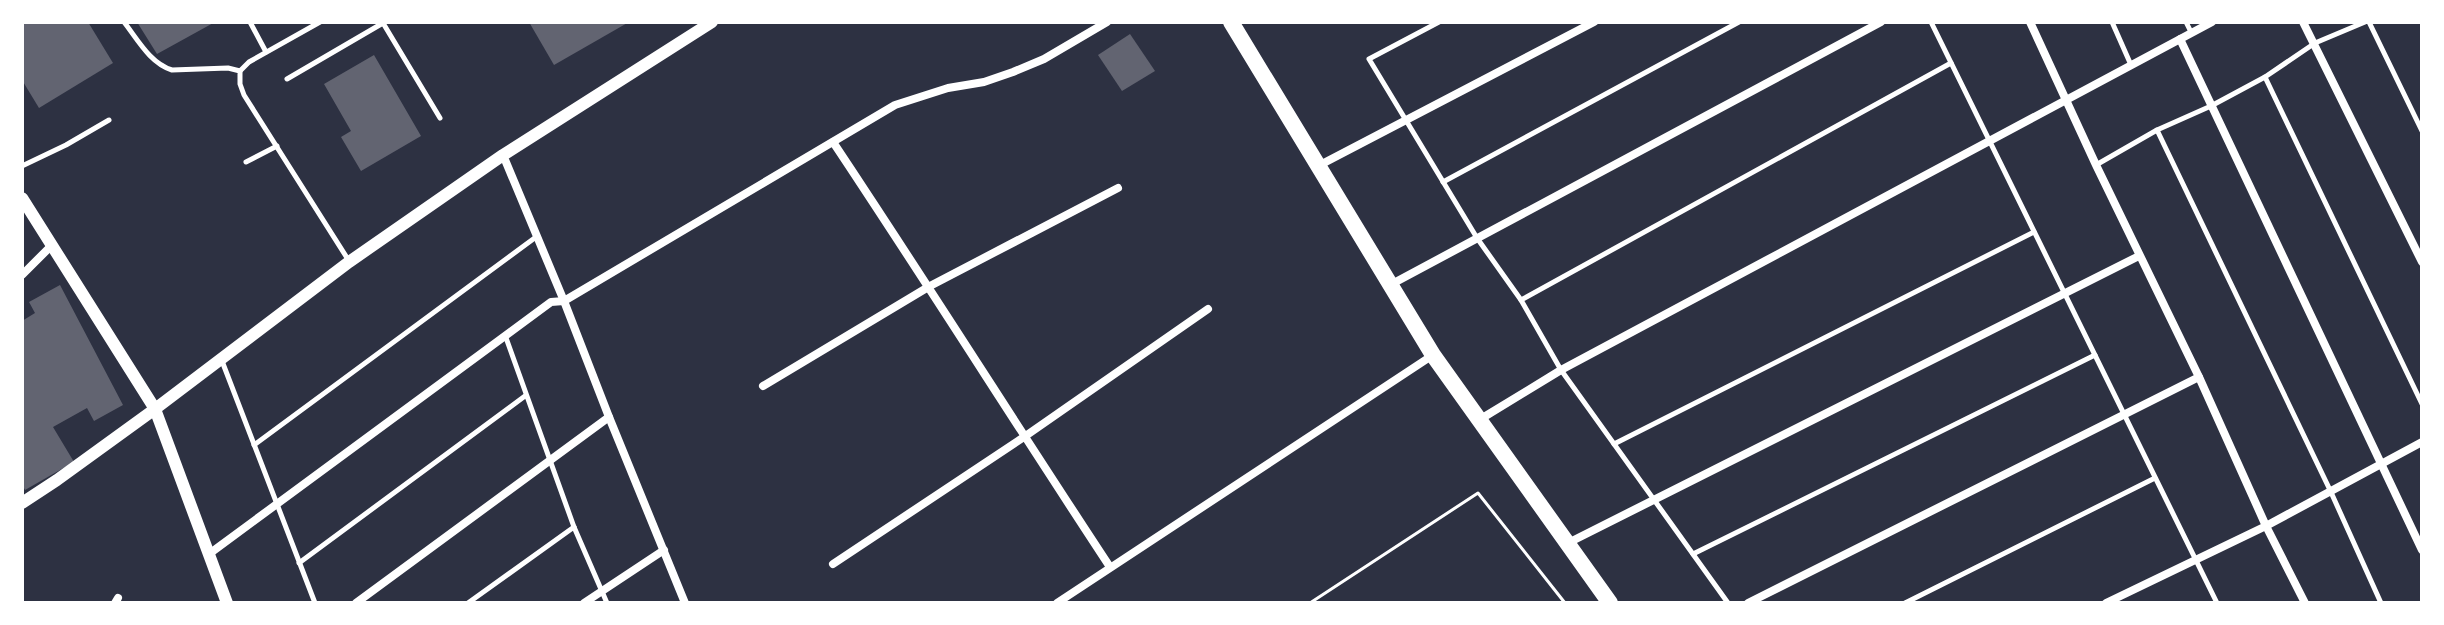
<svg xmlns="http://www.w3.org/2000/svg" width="2444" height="625" font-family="'Space Grotesk',sans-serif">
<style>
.building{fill:#626471}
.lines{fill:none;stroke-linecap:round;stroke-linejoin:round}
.path{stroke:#fff;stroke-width:3}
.service{stroke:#fff;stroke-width:5}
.minor{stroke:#fff;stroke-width:8}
.tertiary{stroke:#fff;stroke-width:12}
.primary{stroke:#fff;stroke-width:16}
</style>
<rect width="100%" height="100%" fill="#2d3142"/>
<g class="building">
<path d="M22,22h66l25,41 -74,45 -17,-28z"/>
<path d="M137,22h78l-58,32z"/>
<path d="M529,22h100l-75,43z"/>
<path d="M1130,34l25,37 -33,20 -24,-36z"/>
<path d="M374,55l47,81 -60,35 -20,-34 10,-6 -27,-47z"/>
<path d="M60,285l63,120 -29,16 -7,-13 -34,19 21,35 -49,28 -3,-6v-163l13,-8 -6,-11z"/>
</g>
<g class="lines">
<path class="path" d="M1310,603l168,-110 87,110"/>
<g class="service">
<path d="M124,22c14,18 26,41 48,48l56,-2 12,3v13l4,11 105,166"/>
<path d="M250,22l16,30"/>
<path d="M1439,22l-70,37 108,179 44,62 40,70 167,233"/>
<path d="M1931,22l286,581"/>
<path d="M2112,22l19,43"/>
<path d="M2186,22l5,10"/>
<path d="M2369,22l53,109"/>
<path d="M383,23l57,95"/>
<path d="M240,71l9,-9 71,-40"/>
<path d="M2265,77l157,327"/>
<path d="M287,79l96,-56"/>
<path d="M2157,130l173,360 51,113"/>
<path d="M246,162l31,-16"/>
<path d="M2096,165l61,-35 54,-24 54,-29 50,-34 50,-21"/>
<path d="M22,166l44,-21 43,-25"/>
<path d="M1443,182l296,-160"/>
<path d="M1521,300l430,-237"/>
<path d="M505,335l69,192 33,76"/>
<path d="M222,361l93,242"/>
<path d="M1614,444l420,-212"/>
<path d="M254,445l282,-208"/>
<path d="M1693,554l402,-199"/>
<path d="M299,563l226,-167"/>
<path d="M468,603l106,-76"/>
<path d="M1905,603l250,-125"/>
</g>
<g class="minor">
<path d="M2030,22l66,143 103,212 67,149 39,77"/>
<path d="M2303,22l119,240"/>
<path d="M2180,39l242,511"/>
<path d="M833,142c94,141 184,284 277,425"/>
<path d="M503,155l61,146 45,116 76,186"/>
<path d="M1318,166l276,-144"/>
<path d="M22,275l29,-29"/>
<path d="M1390,285l491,-263"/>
<path d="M763,386l167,-100 188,-98"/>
<path d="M1479,420l82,-50 651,-348"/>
<path d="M1568,543l571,-287"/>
<path d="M209,554l342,-252 13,-1 331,-196 53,-17 36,-6 29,-10 31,-13 63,-37"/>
<path d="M833,564l191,-127 184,-128"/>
<path d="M115,603l3,-5"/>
<path d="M356,603l253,-186"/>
<path d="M584,603l80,-53"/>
<path d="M1057,603l376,-248"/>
<path d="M1748,603l451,-226"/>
<path d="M2106,603l160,-77 156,-84"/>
</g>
<g class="tertiary">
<path d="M22,198l133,211 72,194"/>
<path d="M22,503l35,-23 98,-71 194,-147 154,-107 209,-133"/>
</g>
<path class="primary" d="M1231,22l202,333 177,248"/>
</g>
<rect width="2444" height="625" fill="none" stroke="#ffffff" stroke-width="48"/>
</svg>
